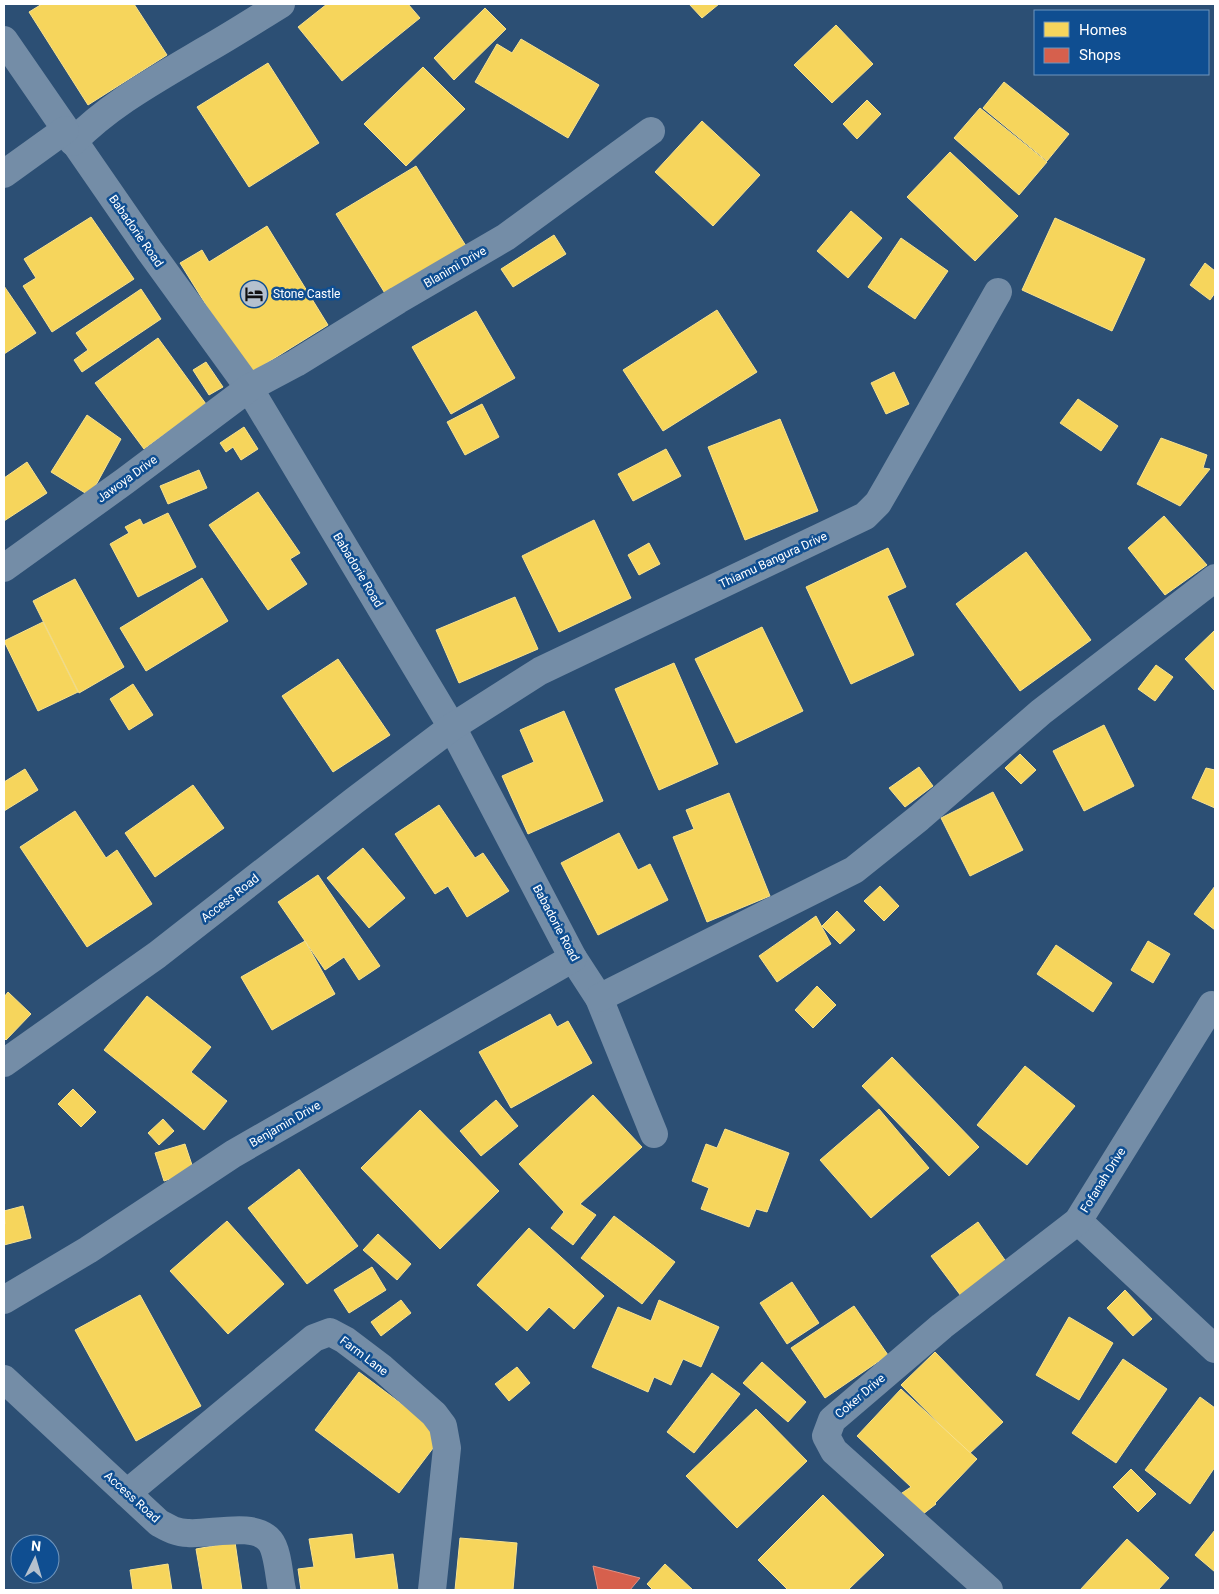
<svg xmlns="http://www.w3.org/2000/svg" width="1219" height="1594" font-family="Roboto,sans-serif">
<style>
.homes{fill:#f6d55c;stroke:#f9e28d}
.shops{fill:#d6604d;stroke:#e29082}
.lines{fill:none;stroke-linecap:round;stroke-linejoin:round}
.street{stroke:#748da7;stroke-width:28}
.labels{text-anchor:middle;stroke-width:5;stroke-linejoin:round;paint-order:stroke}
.street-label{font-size:12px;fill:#fff;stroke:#0f4e91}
.poi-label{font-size:12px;fill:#fff;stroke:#0f4e91;text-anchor:start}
</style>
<rect width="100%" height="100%" fill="#2c4f74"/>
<g class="homes">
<path d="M42,4h92l33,51 -79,50 -59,-93z"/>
<path d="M327,4h81l12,14 -78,63 -44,-54z"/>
<path d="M689,4h30l-17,14z"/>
<path d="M485,8l21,21 -52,51 -20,-22z"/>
<path d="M836,25l37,39 -41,39 -38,-38z"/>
<path d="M521,39l78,46 -31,53 -93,-56 22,-38 15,9z"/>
<path d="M268,63l51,80 -70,44 -52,-80z"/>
<path d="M423,67l42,42 -59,57 -42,-42z"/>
<path d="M1004,82l65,52 -22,27 -64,-53z"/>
<path d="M867,100l14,14 -24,25 -14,-15z"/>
<path d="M980,108l67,54 -28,33 -65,-57z"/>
<path d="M702,121l58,54 -47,51 -58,-54z"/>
<path d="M950,152l68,64 -43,45 -68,-64z"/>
<path d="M416,166l50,80 -80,49 -50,-81z"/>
<path d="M851,211l31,27 -34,40 -31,-27z"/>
<path d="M91,217l43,62 -82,53 -29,-46 13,-8 -12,-19z"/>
<path d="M1055,218l90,41 -33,72 -90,-41z"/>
<path d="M267,226l61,99 -79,49 -69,-111 22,-13 7,12z"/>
<path d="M554,235l12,19 -53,33 -12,-18z"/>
<path d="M901,238l47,33 -33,48 -47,-32z"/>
<path d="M1205,263l10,8v22l-5,7 -20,-15z"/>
<path d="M4,286l32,47 -32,21z"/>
<path d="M141,289l20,30 -79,53 -8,-12 14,-10 -12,-17z"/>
<path d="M717,310l40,62 -94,59 -40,-61z"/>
<path d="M476,311l39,67 -64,36 -39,-67z"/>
<path d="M158,338l48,66 -62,45 -49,-66z"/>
<path d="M206,362l17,25 -14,8 -16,-25z"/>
<path d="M894,372l15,32 -23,10 -15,-31z"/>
<path d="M1078,399l40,27 -17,25 -41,-28z"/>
<path d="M482,404l17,33 -34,18 -18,-33z"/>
<path d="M87,415l34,24 -31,57 -39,-24z"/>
<path d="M780,419l38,92 -73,29 -37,-93z"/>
<path d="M244,427l14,22 -17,11 -8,-13 -7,5 -6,-9z"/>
<path d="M1161,438l46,17 -4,13 7,1 -30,37 -43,-22z"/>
<path d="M666,449l15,27 -48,25 -15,-27z"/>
<path d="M27,462l20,31 -43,28v-43z"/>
<path d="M199,470l8,18 -39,16 -8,-18z"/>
<path d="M258,492l42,61 -10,6 17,25 -39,26 -59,-85z"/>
<path d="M168,513l28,54 -58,30 -28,-53 19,-11 -4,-6 15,-8 3,6z"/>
<path d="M1164,516l43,49 -42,30 -37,-47z"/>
<path d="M594,520l37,78 -72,34 -37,-76z"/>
<path d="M649,543l11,21 -21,11 -11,-20z"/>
<path d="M888,548l18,39 -19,9 27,59 -63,29 -45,-97z"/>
<path d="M1026,552l65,88 -71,51 -64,-87z"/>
<path d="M202,578l26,43 -82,50 -26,-43z"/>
<path d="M75,579l49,88 -45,26 -46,-92z"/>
<path d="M515,597l23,52 -79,34 -23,-53z"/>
<path d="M43,622l35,70 -40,19 -34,-70z"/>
<path d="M762,627l41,84 -67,32 -41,-84z"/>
<path d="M1215,630v61l-30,-32z"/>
<path d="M338,659l52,76 -57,37 -51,-76z"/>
<path d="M674,663l44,101 -59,26 -44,-101z"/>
<path d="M1156,665l17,12 -18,24 -17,-12z"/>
<path d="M133,684l20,31 -24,15 -19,-31z"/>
<path d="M564,711l39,90 -75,33 -26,-58 32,-14 -14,-32z"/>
<path d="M1104,725l30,61 -50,25 -31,-60z"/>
<path d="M1020,754l16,16 -15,14 -16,-16z"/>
<path d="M919,767l14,19 -28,21 -16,-19z"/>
<path d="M1206,768l9,2v38l-23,-10z"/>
<path d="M25,769l13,21 -34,21v-29z"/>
<path d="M193,785l31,43 -69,49 -30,-44z"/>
<path d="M993,792l30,58 -53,26 -29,-58z"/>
<path d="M729,793l41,103 -63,26 -34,-85 21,-8 -8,-19z"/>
<path d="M439,805l36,53 8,-5 26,38 -42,26 -19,-31 -13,8 -40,-60z"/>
<path d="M75,811l31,47 11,-8 35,54 -65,43 -67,-100z"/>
<path d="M619,833l19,37 12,-6 18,36 -70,35 -37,-72z"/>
<path d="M363,848l42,50 -36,30 -42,-50z"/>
<path d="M318,875l62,91 -21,14 -15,-23 -19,13 -47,-68z"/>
<path d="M880,886l19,20 -15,15 -20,-20z"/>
<path d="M1215,886v44l-21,-16z"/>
<path d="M837,911l18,19 -15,14 -18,-18z"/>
<path d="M816,916l15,28 -54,38 -18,-26z"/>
<path d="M305,941l30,53 -63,36 -31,-53z"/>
<path d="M1148,941l22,13 -17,29 -22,-13z"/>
<path d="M1056,945l56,38 -19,29 -56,-38z"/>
<path d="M817,986l19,19 -23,23 -18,-18z"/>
<path d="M8,992l23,22 -25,26 -2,-2v-41z"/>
<path d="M147,996l64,51 -20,25 36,29 -23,29 -100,-80z"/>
<path d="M550,1014l7,13 11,-6 24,42 -81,45 -32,-56z"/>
<path d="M892,1057l87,90 -30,29 -87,-90z"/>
<path d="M1025,1066l50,40 -48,59 -50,-40z"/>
<path d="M73,1089l23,23 -15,15 -23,-23z"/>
<path d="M593,1095l49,52 -62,57 16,11 -23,30 -22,-17 13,-16 -45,-48z"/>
<path d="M496,1100l22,26 -37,30 -21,-25z"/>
<path d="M879,1109l50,59 -58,50 -51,-58z"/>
<path d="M420,1110l79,81 -59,58 -79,-81z"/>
<path d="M163,1119l11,12 -15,14 -11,-12z"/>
<path d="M725,1129l64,24 -22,59 -11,-3 -7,18 -48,-18 8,-21 -17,-7 14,-37 11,4z"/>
<path d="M185,1144l9,27 -30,10 -9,-28z"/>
<path d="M299,1169l59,77 -51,38 -59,-76z"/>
<path d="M23,1206l8,32 -27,7v-20l1,-1 -1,-13z"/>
<path d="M614,1216l61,46 -33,42 -61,-46z"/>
<path d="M227,1221l57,63 -56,50 -58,-63z"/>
<path d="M978,1222l29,41 -46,33 -30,-40z"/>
<path d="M529,1228l75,68 -30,33 -25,-22 -22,24 -50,-46z"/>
<path d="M378,1234l33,30 -14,16 -34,-30z"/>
<path d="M372,1267l14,23 -37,23 -15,-23z"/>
<path d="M792,1282l27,41 -32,21 -27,-41z"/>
<path d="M1125,1290l27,29 -19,17 -26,-28z"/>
<path d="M140,1295l61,111 -65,35 -61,-111z"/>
<path d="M401,1300l10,13 -30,23 -10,-14z"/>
<path d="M659,1300l60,27 -18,40 -18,-8 -12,26 -17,-8 -6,15 -56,-25 26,-60 33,14z"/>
<path d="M854,1306l34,49 -63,43 -34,-50z"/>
<path d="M1069,1317l44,26 -34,57 -43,-25z"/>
<path d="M935,1352l68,70 -34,32 -68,-69z"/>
<path d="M1123,1359l44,30 -51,74 -44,-30z"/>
<path d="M762,1362l44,40 -18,20 -45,-39z"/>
<path d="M517,1367l13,16 -21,18 -14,-17z"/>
<path d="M359,1372l84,63 -44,58 -84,-63z"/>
<path d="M712,1373l28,21 -46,59 -27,-21z"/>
<path d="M901,1389l76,70 -42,44 1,1 -18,14 -22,-21 15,-10 -54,-51z"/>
<path d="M1200,1397l15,11v59l-25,37 -45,-34z"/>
<path d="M756,1409l51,52 -70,67 -51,-52z"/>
<path d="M1131,1469l25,25 -18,18 -25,-25z"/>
<path d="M823,1495l61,60 -36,35h-60l-30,-30z"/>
<path d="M1215,1530v42l-20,-17z"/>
<path d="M352,1534l3,25 38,-5 5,36h-97l-3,-21 16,-2 -5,-28z"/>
<path d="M460,1538l57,5 -4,47h-58z"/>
<path d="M1127,1539l42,39 -11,12h-78z"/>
<path d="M235,1542l7,48h-39l-7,-41z"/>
<path d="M168,1564l4,26h-39l-3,-20z"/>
<path d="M665,1564l28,26h-40l-6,-6z"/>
</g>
<path class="shops" d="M593,1566l47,12 -10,12h-32z"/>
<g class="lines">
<g class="street">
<path d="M4,40l145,210 100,138 203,339 121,231 26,40 55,136"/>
<path d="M73,142c37,-38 84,-63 129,-90 27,-15 53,-32 79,-48"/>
<path d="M4,174l61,-44"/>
<path d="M4,568l121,-87 124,-93 47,-25 102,-63 108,-63 145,-106"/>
<path d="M599,998l255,-128 65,-52 122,-106 174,-134"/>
<path d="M4,1063l153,-108 197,-154 98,-74 88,-56 325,-155 13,-13 11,-19 109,-192"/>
<path d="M1078,1221l137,128"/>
<path d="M4,1300l84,-50 145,-96 340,-196"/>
<path d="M4,1379l155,144c9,5 17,10 29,10 23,2 66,-12 82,8 8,10 9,36 12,49"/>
<path d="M127,1493l187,-155 16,-6 15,8 37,28 52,46 9,12 4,22 -15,142"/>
<path d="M989,1590l-155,-139 -8,-15 6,-16 110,-94 136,-105 134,-216"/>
</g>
</g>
<defs>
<g id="hotel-disc" transform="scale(1.4375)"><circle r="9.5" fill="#b5c1ce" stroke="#0f4e91"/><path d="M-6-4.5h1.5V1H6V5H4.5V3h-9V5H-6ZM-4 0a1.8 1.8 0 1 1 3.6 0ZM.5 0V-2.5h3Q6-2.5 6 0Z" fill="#111"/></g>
</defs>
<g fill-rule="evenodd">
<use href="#hotel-disc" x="254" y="294"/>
</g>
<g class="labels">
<g class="street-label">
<text transform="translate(136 231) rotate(55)" y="4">Babadorie Road</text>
<text transform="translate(455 267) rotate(-30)" y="4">Blanimi Drive</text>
<text transform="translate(127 479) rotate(-36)" y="4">Jawoya Drive</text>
<text transform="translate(773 560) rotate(-25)" y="4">Thiamu Bangura Drive</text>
<text transform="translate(358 570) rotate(59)" y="4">Babadorie Road</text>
<text transform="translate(230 898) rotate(-38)" y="4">Access Road</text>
<text transform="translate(556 923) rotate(62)" y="4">Babadorie Road</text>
<text transform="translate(285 1124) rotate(-30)" y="4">Benjamin Drive</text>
<text transform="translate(1103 1180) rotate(-58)" y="4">Fofanah Drive</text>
<text transform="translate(364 1356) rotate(37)" y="4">Farm Lane</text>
<text transform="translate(860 1396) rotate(-40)" y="4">Coker Drive</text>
<text transform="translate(132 1497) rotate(42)" y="4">Access Road</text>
</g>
<g class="poi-label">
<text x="273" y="298">Stone Castle</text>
</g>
</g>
<rect width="1219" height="1594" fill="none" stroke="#ffffff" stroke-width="10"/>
<rect x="1034" y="10" width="175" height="65" fill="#0f4e91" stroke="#6f95bd"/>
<rect x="1044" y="22" width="25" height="15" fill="#f6d55c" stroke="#6f95bd"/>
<text x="1079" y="35" font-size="15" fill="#ffffff">Homes</text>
<rect x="1044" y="48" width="25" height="15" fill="#d6604d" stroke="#6f95bd"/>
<text x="1079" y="60" font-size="15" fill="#ffffff">Shops</text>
<g transform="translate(35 1559) rotate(5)"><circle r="24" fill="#0f4e91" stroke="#6f95bd"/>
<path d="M0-4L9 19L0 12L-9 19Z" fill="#b5c1ce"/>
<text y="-8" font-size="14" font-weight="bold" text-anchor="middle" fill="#ffffff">N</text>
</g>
</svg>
